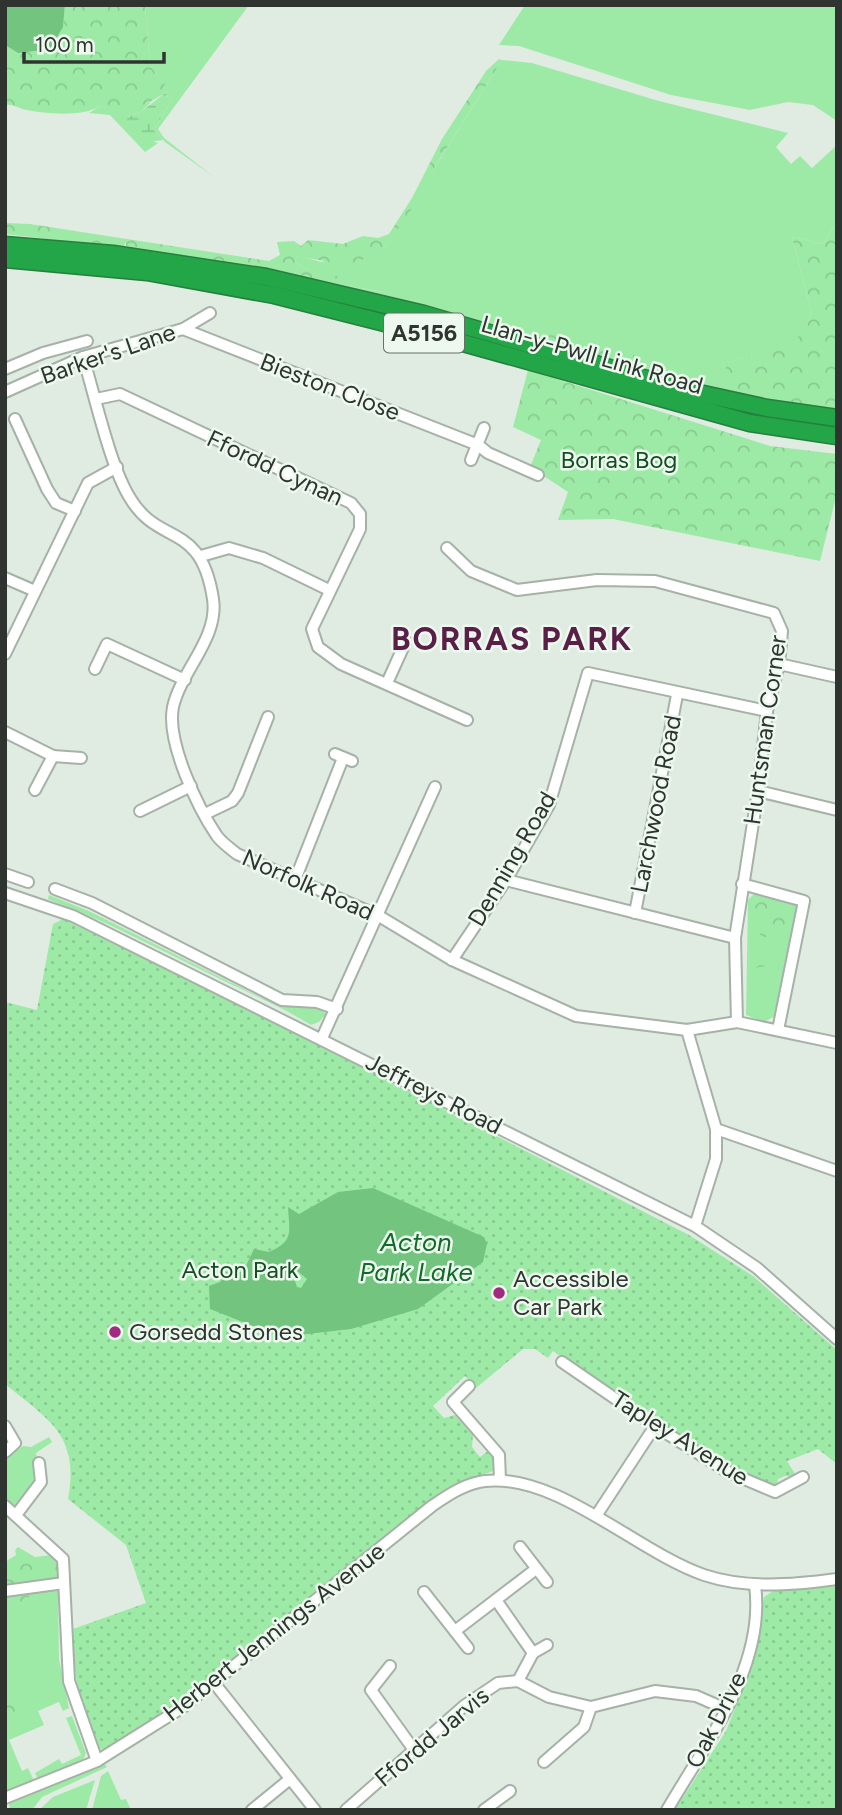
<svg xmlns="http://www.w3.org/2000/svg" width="842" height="1815" font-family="Figtree,sans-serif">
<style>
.grass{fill:#9deaa7}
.forest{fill:url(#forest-crowns)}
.wetland{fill:url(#wetland-marsh)}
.park{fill:url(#park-dots)}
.water{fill:#73c47f;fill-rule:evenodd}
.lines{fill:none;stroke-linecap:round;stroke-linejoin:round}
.minor-casing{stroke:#a6b1a7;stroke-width:14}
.highway-casing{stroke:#277e3f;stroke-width:19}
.minor{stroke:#fff;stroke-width:10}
.highway{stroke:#23a647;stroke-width:16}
.poi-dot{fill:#a22a81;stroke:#edf9ee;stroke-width:2.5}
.labels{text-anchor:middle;stroke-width:5;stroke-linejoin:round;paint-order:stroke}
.shield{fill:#edf9ee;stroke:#686f69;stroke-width:2}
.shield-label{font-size:23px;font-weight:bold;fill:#2f3430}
.street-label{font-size:24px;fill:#2f3430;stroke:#edf9ee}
.park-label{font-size:24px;fill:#134d21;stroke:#edf9ee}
.poi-label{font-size:24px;fill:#2f3430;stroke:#edf9ee;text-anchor:start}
.water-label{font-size:26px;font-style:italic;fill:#116a2a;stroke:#edf9ee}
.district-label{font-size:32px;font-weight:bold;letter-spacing:2px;fill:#591f47;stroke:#edf9ee}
</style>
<defs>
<pattern id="forest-crowns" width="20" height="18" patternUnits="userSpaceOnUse" patternTransform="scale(1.75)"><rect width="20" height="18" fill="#9deaa7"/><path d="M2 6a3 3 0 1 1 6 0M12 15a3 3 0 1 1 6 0" fill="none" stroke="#88c990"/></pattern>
<pattern id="wetland-marsh" width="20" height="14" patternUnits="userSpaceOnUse" patternTransform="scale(1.75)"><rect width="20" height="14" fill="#9deaa7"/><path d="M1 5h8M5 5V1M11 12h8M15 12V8" fill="none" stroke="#88c990"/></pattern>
<pattern id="park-dots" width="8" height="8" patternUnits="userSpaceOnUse" patternTransform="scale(1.75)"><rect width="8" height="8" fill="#9deaa7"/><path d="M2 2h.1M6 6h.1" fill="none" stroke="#88c990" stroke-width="1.8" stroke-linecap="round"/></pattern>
</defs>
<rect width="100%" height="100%" fill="#e0ebe1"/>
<g class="grass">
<path d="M145,5h104l-91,124 6,9 50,39 -49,-35 -11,-12 17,-29 -6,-8 3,-3 -18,-24z"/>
<path d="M525,5h312v116l-24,-16 -25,-3 -38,8 -79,-15 -152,-49 -20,-1z"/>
<path d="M502,60l30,3 127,38 129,32 -12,14 15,17 9,-8 12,12 25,-23v76l-14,23 -31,-7 20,77 -18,31 -67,18 5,33 -431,-118 83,14 -79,-24 -10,-6 2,-7 24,7 64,-15z"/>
<path d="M152,101l-10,10 -14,6 22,23 8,3 -13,9 -35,-37 -21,-2 11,-7c16,6 37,2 52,-5z"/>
<path d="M757,891l39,12 3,7 -22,105 -13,7 -18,-7 2,-115z"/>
<path d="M49,895l40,16 173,87 57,10 7,6 -7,8 -8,3c-33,-20 -67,-34 -101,-51 -54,-26 -106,-54 -162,-75z"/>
<path d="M49,1437l3,5 -16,11 4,23 -23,31 -12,-9v-39l18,-13 8,1z"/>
<path d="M58,1587l1,72 10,49 -6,3 -4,-9 -21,9 6,14 -35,15 13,31 6,-3 6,13 -29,11v-198z"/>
<path d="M72,1716l14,37 -3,7 -45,19 -3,-6 24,-14 3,5 19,-9 -15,-37z"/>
<path d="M104,1763l3,4 -65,30 -10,13h-22l-1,-6z"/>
<path d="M108,1771l13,29 5,-1 5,11h-39l9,-34z"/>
<path d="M95,1780l-9,30h-47l14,-13z"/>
</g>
<g class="forest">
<path d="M65,5h80l5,61 19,24c-21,15 -44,26 -69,16 -17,11 -52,8 -73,4 -9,-1 -12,-6 -22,-5v-60l13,8 45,-26z"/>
<path d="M499,59l3,1 -69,110 -12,26 -36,51 -21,12 -18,6 -49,-9 -2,6 10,6 78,20 2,4 -248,-41 -11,-5v-4l-3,6 -118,-14v-11l25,1 239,37 11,-6 -3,-13 17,-1 7,5 7,-6 35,4 20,-8 15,2 11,-4 23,-36 30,-59 44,-68z"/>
<path d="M837,221v191l-105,-16 -9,-17 4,-16 67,-19 18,-30 -20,-77 31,7z"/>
<path d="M536,329l104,28 3,18 -119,-34z"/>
<path d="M528,370l242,76 67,8v39l-17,68 -207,-42 -55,1 10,-28 -38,-25 11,-27 -28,-13z"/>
<path d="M768,895l12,4 9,14 4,-1 4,3 -6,25 -9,6 -7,-2 -5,-10 -6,4 -6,-5 -5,8 -3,-4 1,-6 14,-13h-8l-4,-11z"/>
<path d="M768,939l2,2 -4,8 1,17 -13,2 -4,-10z"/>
<path d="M18,1547l17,10 17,-2 6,10 -1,15 -52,13v-31l11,-7 -1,-5z"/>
<path d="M32,1593c-8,11 -12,17 -27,15v-12z"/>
<path d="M16,1694c10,3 18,7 17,19l-6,7 -22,9v-29z"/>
</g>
<path class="wetland" d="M165,93l6,8 -17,29 9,10 -22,3 -16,-17 3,-9 14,-6z"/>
<g class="park">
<path d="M63,919l200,97 426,219 64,41 84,74v114l-19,-15 -31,12 10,16 -12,-1 -7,3 -1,6c-4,1 -45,-16 -54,-19l-170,-115 -5,7 -13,-9h-12l-47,39 -11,-12 -32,30 11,12 11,-3 18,19 -1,13 8,10 8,-6 6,8 -1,12 -30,11 -26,15 -233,190 -96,63 -8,-1c-23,-32 -26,-81 -27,-120l73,-26 -20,-58 -58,-46c12,-64 -19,-79 -63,-115v-382l32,8 16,-86z"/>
<path d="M837,1586v224h-162l51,-79 18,-46 13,-46 7,-42 9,-6z"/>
</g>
<g class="water">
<path d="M5,5h60l-2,22 -13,22 -32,4 -13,-8z"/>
<path d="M373,1188l111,49 3,7 -4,18 -65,47 -67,20 -70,8 -71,-28 -1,-23 11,-4 6,-10h17l11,-23 15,3c26,-11 20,-21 19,-45l11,7 39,-22zM296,1270l11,9 -6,9 -4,-1 -2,-6 -7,-1v-5z"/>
</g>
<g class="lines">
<g class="minor-casing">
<g id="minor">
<path d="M183,329l295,116 10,8 50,22"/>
<path d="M83,357c12,39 27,109 47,141 29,49 71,22 83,101 6,39 -32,72 -40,108 -7,35 25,101 44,129 5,7 13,12 20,18l142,62 73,44 124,56 111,14 50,-8 100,21"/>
<path d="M5,369l38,-16 44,-12"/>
<path d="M5,392l78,-35 100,-28 27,-16"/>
<path d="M96,399l24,-5 231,109 9,11v15l-48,100 6,18 23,17 126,56"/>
<path d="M15,419l32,70 9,14 19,8"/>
<path d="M471,460l13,-32"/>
<path d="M447,548l24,23 46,19 80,-10 58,1 119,32 8,18 -3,33 -12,47 -9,80 -23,147 2,84"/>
<path d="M201,556l28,-8 34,10 66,32"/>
<path d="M5,578l30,13"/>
<path d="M5,654l83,-171 29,-16"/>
<path d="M779,664l58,13"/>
<path d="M95,669l12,-25 78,36"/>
<path d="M387,683l19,-42"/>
<path d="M5,732l48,24 28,2"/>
<path d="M335,754l17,7"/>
<path d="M35,790l18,-34"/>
<path d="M758,791l79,19"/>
<path d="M140,811l51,-25"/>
<path d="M205,814l27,-13 6,-8 30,-76"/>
<path d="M5,874l23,8"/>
<path d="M295,880l48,-122"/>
<path d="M506,880l229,58"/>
<path d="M742,884l62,17 -26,129"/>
<path d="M55,889l37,14 190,97 35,2 20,7"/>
<path d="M5,893l68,23 622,310 62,42 80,71"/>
<path d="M635,913l42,-218"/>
<path d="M452,960l54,-80 43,-75 39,-132 179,38"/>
<path d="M687,1030l29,99v30l-21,67"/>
<path d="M322,1038l113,-251"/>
<path d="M716,1129l121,42"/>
<path d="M562,1362l93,64 73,46 47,20 28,-15"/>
<path d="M469,1386l-16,16 46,53 1,25"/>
<path d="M5,1426l10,17 -10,9"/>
<path d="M5,1506l58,53 6,122 28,80"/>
<path d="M16,1515l25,-33 -2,-19"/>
<path d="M596,1516l59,-90"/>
<path d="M520,1547l27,35"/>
<path d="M5,1591l59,-8"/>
<path d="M424,1592l44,56"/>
<path d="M496,1600l37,53 -15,28"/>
<path d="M455,1631l81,-62"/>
<path d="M533,1653l14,-8"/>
<path d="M390,1666l-19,24 43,60"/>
<path d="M215,1684l100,126"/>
<path d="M544,1762l40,-35 7,-20"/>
<path d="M5,1798l92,-37 86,-54 249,-201c16,-11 34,-23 53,-25 72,-8 152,71 219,94 42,14 89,10 133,4"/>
<path d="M252,1810l38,-31"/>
<path d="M346,1810l118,-104 34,-23 20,-2 31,16 42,10 64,-16 41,5 30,13"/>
<path d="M484,1810l26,-19"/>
<path d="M667,1810c39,-67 99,-144 88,-225"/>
</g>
</g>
<g class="highway-casing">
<g id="highway">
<path d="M5,245l108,9 153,23 158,37 261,76 82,18 70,10"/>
<path d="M5,259l142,13 127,23 182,46 294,82 87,13"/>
</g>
</g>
<use href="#minor" class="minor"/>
<use href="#highway" class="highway"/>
</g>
<g class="poi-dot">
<circle cx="499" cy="1293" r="7"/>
<circle cx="115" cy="1332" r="7"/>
</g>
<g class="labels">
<rect class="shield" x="384" y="313.5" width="80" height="39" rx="5"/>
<g class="shield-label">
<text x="424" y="341">A5156</text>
</g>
<g class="street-label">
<text transform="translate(108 354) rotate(-19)" y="8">Barker's Lane</text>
<text transform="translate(592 355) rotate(16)" y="8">Llan-y-Pwll Link Road</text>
<text transform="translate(330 387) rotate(21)" y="8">Bieston Close</text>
<text transform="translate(275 468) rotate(25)" y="8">Ffordd Cynan</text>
<text transform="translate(765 730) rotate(-82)" y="8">Huntsman Corner</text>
<text transform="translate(656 804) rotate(-79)" y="8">Larchwood Road</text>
<text transform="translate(512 859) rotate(-60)" y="8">Denning Road</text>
<text transform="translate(308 885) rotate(24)" y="8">Norfolk Road</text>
<text transform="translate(434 1094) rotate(27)" y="8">Jeffreys Road</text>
<text transform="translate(680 1438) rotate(32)" y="8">Tapley Avenue</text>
<text transform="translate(274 1632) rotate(-38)" y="8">Herbert Jennings Avenue</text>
<text transform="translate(716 1720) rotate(-63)" y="8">Oak Drive</text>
<text transform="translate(432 1737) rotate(-40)" y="8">Ffordd Jarvis</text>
</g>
<g class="park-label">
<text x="619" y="468">Borras Bog</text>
<text x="240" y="1278">Acton Park</text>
</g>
<g class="poi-label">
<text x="513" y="1287">Accessible<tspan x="513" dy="28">Car Park</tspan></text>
<text x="129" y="1340">Gorsedd Stones</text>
</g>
<g class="water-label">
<text x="416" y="1251">Acton<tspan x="416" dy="30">Park Lake</tspan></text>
</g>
<g class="district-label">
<text x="512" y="650">BORRAS PARK</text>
</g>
</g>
<rect width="842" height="1815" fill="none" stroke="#2f3430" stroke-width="14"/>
<path d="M24 52v10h140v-10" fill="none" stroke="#2f3430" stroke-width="3.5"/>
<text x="35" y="52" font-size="21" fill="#2f3430" stroke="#edf9ee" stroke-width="5" paint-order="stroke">100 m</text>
</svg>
